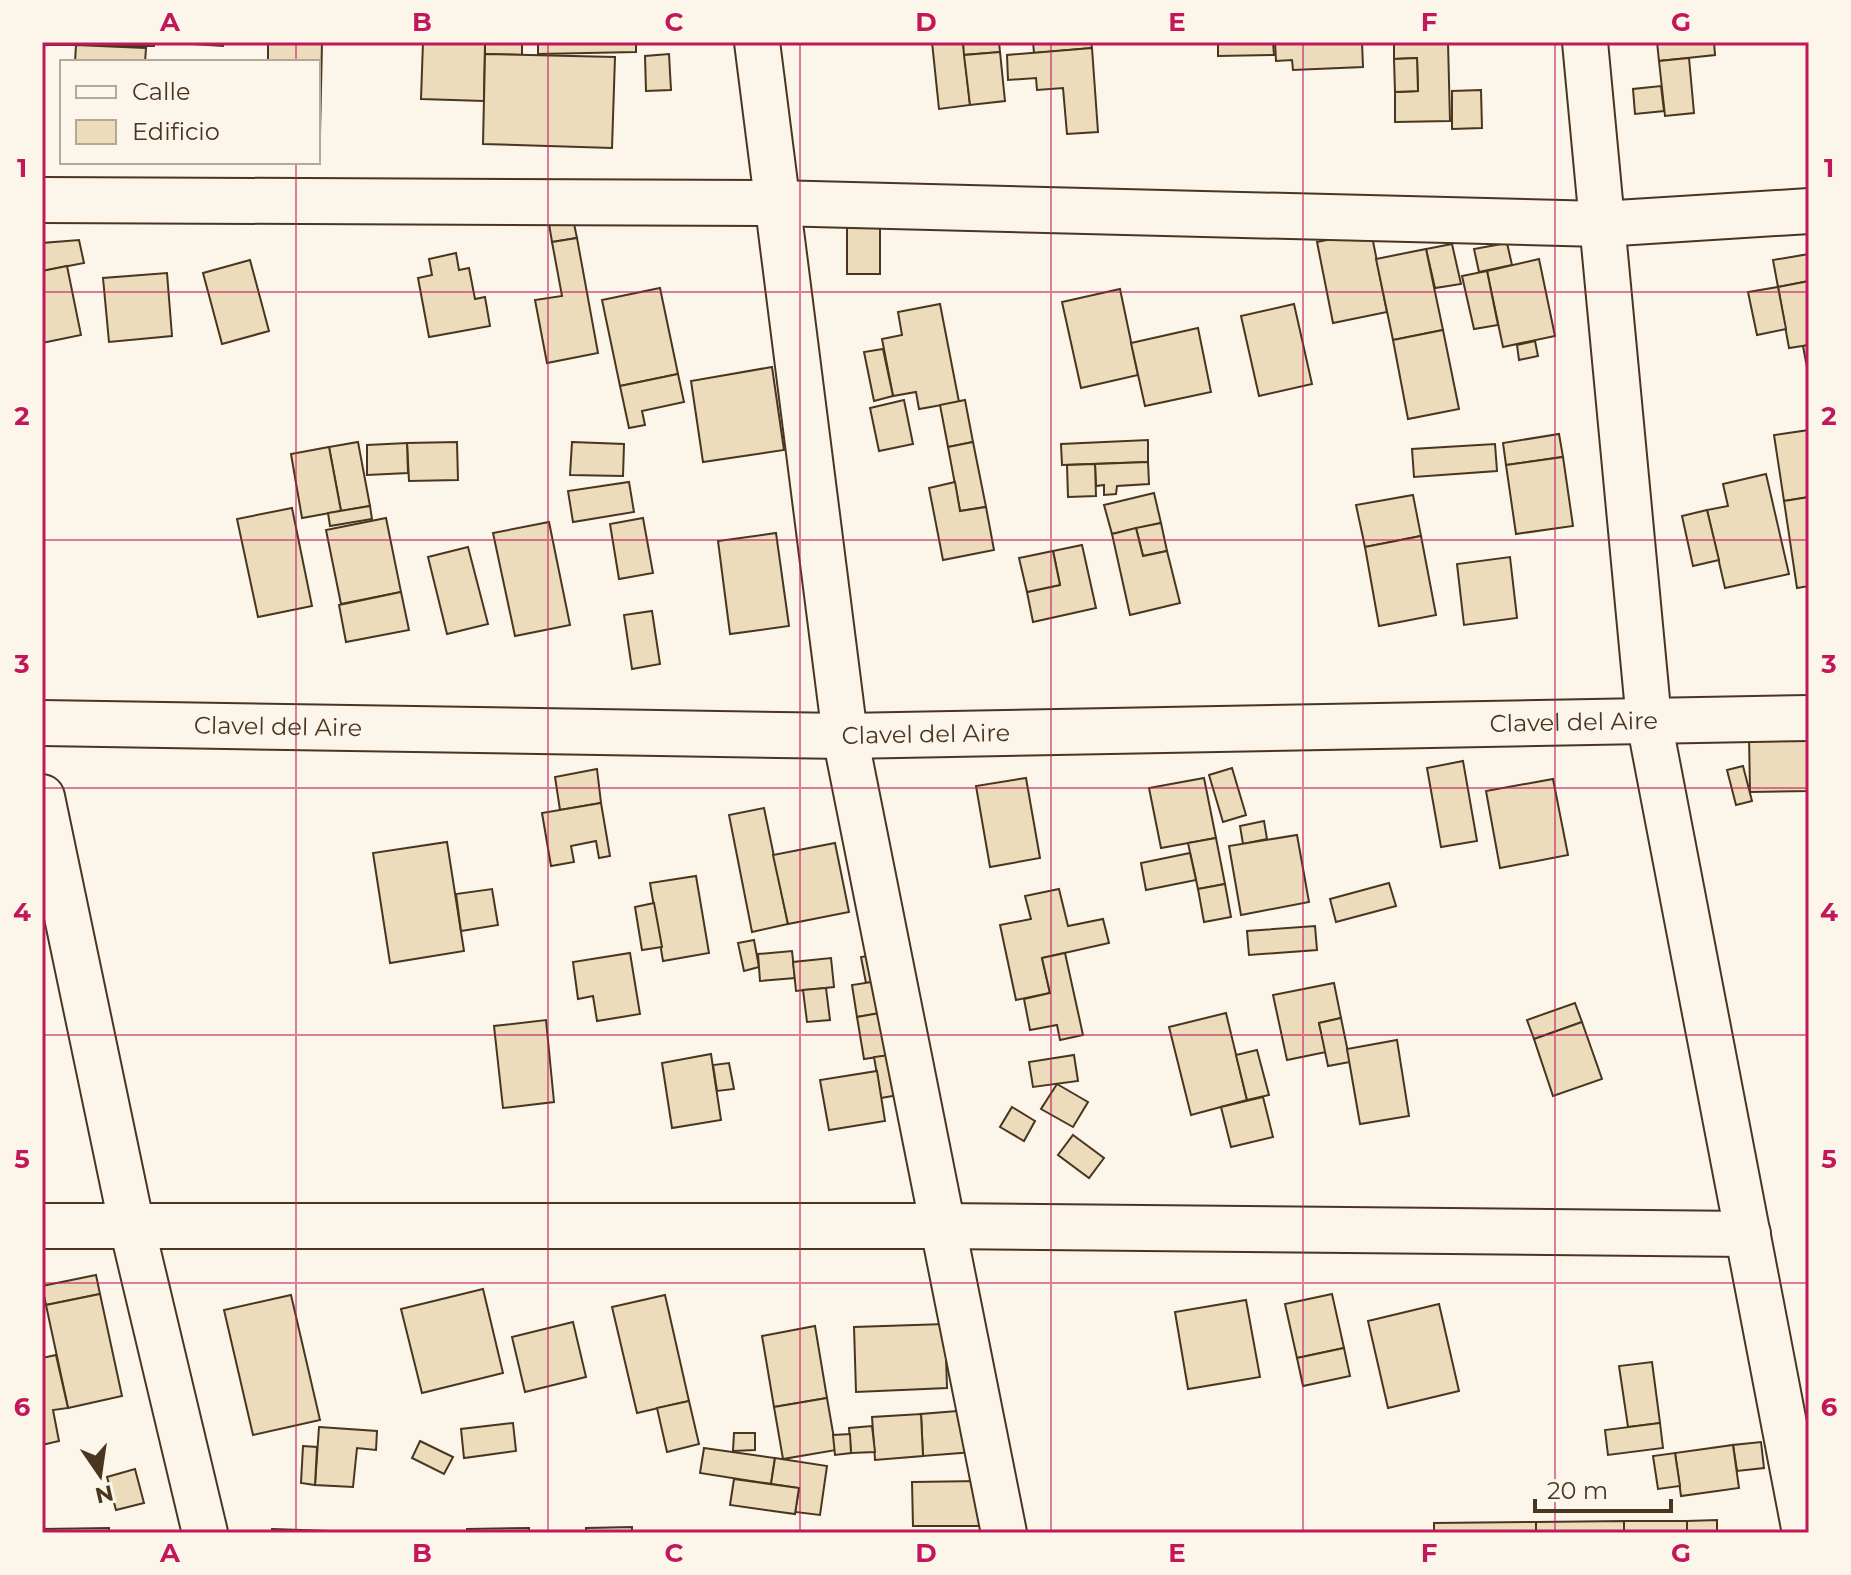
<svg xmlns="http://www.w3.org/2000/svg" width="1851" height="1575" font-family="Montserrat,sans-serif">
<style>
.building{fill:#ecdcbc;stroke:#4a3520;stroke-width:2}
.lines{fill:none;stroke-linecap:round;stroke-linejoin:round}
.minor-casing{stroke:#4a3520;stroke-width:48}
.minor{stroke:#fbf6e9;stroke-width:44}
.grid{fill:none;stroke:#c2185b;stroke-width:2;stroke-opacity:0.55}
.labels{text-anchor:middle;stroke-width:6;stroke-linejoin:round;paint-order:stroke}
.street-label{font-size:24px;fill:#4a3520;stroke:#fbf6e9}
.neatline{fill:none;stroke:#c2185b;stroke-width:3}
.grid-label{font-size:26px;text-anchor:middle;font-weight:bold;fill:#c2185b}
</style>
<rect width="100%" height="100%" fill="#fbf6e9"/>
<g class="building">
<rect x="42" y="42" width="46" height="3"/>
<path d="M88,42h32v4l-32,-1z"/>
<rect x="120" y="42" width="34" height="4"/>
<path d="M161,42h62v4z"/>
<path d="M268,42h54l-2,93 -2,-73h-50z"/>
<path d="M423,42h62l-1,59 -63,-2z"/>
<path d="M485,42h37v13l-37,-1z"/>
<path d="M538,42h98v10l-98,2z"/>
<path d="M932,42h31l7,63 -31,4z"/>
<path d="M963,42h36l1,10 -36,3z"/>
<path d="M1033,42h58l1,6 -58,5z"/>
<path d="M1218,42h55l1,13 -56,1z"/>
<path d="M1275,42h87l1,25 -70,3 -1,-10 -16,1z"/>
<path d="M1394,42h54l2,79 -55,1v-30l23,-1 -1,-33 -23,1z"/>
<path d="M1657,42h57l1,13 -56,6z"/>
<path d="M76,45l70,3 -1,14h-70z"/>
<path d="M1092,48l6,84 -31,2 -4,-46 -26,2 -1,-12 -28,2 -1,-25z"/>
<path d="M1000,52l5,49 -35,4 -6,-50z"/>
<path d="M485,54l130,3 -3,91 -129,-4z"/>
<path d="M669,54l2,36 -25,1 -1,-35z"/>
<path d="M1417,58l1,33 -23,1 -1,-33z"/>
<path d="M1689,58l5,55 -29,3 -6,-55z"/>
<path d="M1661,86l3,25 -29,3 -2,-25z"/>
<path d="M1481,90l1,38 -30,1v-38z"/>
<path d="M573,219l4,19 -25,4 -3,-18z"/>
<rect x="847" y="221" width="33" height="53"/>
<path d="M1371,231l16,81 -54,11 -16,-81z"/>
<path d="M577,238l21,115 -51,10 -12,-63 27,-4 -10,-54z"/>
<path d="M79,240l5,23 -42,8v-28z"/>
<path d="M1507,243l5,22 -33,7 -5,-23z"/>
<path d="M1452,244l9,40 -26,4 -9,-39z"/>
<path d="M1426,249l17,81 -50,10 -17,-81z"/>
<path d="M456,253l3,17 10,-2 6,31 10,-2 5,29 -61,11 -11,-59 14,-3 -3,-16z"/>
<path d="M1809,254v27l-31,6 -5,-27z"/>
<path d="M1539,259l16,77 -52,11 -16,-76z"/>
<path d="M250,260l19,71 -47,13 -19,-71z"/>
<path d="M67,266l14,69 -39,8v-72z"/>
<path d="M1487,271l11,54 -24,4 -12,-53z"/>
<path d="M167,273l5,63 -63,6 -6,-64z"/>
<path d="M1809,281v64l-20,3 -11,-61z"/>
<path d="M1778,287l8,42 -29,6 -9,-43z"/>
<path d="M660,288l18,86 -58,12 -18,-86z"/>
<path d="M1120,289l18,86 -57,13 -19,-86z"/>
<path d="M940,304l19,98 -40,7 -3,-17 -23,4 -11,-57 20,-4 -4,-23z"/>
<path d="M1294,304l18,80 -53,12 -18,-80z"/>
<path d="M1198,328l13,64 -66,14 -14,-63z"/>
<path d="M1443,330l16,79 -51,10 -15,-79z"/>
<path d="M1535,341l3,15 -19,4 -2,-15z"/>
<path d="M1809,345v33l-6,-32z"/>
<path d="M883,349l10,47 -19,5 -10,-49z"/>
<path d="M772,367l12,83 -81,12 -12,-81z"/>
<path d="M678,374l6,28 -42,9 3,14 -16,3 -9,-42z"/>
<path d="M904,400l9,44 -34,7 -9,-43z"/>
<path d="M965,400l8,42 -25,5 -8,-42z"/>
<path d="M1809,430v67l-25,4 -10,-66z"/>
<path d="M1559,434l4,23 -57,8 -3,-22z"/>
<path d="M1148,440v22l-86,3 -1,-21z"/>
<path d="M358,442l12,64 -29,5 -12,-64z"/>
<path d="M457,442l1,38 -49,1 -2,-38z"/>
<path d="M572,442l52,2 -1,32 -53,-1z"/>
<path d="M973,442l13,65 -26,4 -12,-64z"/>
<path d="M407,443l1,30 -41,2v-30z"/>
<path d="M1495,444l2,27 -83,6 -2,-28z"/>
<path d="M329,447l12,64 -39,7 -11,-64z"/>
<path d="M1563,457l10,69 -57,8 -10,-69z"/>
<path d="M1148,462l1,22 -32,2 -1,8 -12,1v-10l-8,1 -1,-22z"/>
<path d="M1095,464l1,32 -28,1 -1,-32z"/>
<path d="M1766,474l23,100 -64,14 -18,-78 21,-4 -5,-22z"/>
<path d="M629,482l5,30 -61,10 -5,-31z"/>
<path d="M955,482l5,29 26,-4 8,43 -51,10 -14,-72z"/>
<path d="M1154,493l7,30 -49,11 -8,-29z"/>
<path d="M1413,495l8,41 -56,11 -9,-42z"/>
<path d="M1809,497v89l-12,2 -13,-87z"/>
<path d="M370,506l2,13 -42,7 -2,-13z"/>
<path d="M292,508l20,98 -54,11 -21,-98z"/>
<path d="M1707,510l12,50 -26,6 -11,-50z"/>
<path d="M386,518l15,74 -60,12 -15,-74z"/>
<path d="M643,518l10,55 -34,6 -9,-55z"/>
<path d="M549,522l21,103 -55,11 -22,-103z"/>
<path d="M1161,523l6,28 -24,5 -7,-28z"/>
<path d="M1136,528l7,28 24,-5 13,52 -50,12 -18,-81z"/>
<path d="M776,533l13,93 -59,8 -12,-93z"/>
<path d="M1421,536l15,79 -57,11 -14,-79z"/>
<path d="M1082,545l14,63 -63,14 -6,-30 33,-7 -7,-34z"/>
<path d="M468,547l20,77 -41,10 -19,-77z"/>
<path d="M1053,551l7,34 -33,7 -8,-34z"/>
<path d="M1510,557l7,61 -53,7 -7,-61z"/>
<path d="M401,592l8,38 -63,12 -7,-37z"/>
<path d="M652,611l8,53 -28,5 -8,-54z"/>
<path d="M1809,733v58l-59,1 -1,-57z"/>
<path d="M1463,761l14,80 -36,6 -14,-79z"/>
<path d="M1743,766l9,35 -16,4 -9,-35z"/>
<path d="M1232,768l14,47 -23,7 -14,-47z"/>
<path d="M597,769l4,34 -41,7 -5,-33z"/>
<path d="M1026,778l14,80 -50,9 -14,-81z"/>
<path d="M1204,778l12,60 -55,10 -12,-60z"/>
<path d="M1553,779l15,76 -68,13 -14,-77z"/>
<path d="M601,803l9,53 -11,2 -3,-17 -25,5 3,16 -23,4 -9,-53z"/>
<path d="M764,808l24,116 -36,8 -23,-117z"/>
<path d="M1264,821l3,18 -24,5 -3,-18z"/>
<path d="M1297,835l12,67 -68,13 -12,-69z"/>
<path d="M1216,838l9,46 -27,5 -10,-46z"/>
<path d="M447,842l17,109 -74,12 -17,-110z"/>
<path d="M835,843l14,69 -61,12 -15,-69z"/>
<path d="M1190,853l6,27 -50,10 -5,-27z"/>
<path d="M696,876l13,77 -46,8 -13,-78z"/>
<path d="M1389,883l7,23 -60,16 -6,-23z"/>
<path d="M1225,884l6,33 -27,5 -6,-33z"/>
<path d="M492,889l6,36 -37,6 -5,-37z"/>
<path d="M1059,889l9,37 35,-7 6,24 -67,15 8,35 -34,7 -16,-75 31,-6 -6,-23z"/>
<path d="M654,903l8,44 -20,3 -7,-43z"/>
<path d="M1315,926l2,24 -68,5 -2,-24z"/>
<path d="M754,940l5,27 -15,4 -6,-28z"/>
<path d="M792,951l3,27 -35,3 -2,-27z"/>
<path d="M630,953l10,61 -43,7 -4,-25 -15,3 -5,-37z"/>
<path d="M1065,953l18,82 -23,5 -3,-15 -27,5 -6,-31 26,-6 -8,-35z"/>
<path d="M882,954l3,26 -19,3 -5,-26z"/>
<path d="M831,958l3,29 -38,4 -3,-29z"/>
<path d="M885,980l6,31 -34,6 -5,-32z"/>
<path d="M1334,983l7,35 -22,5 7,29 -39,8 -14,-65z"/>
<path d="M826,988l4,32 -23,2 -4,-32z"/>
<path d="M1575,1003l7,19 -48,17 -7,-19z"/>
<path d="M891,1011l7,43 -34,5 -7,-42z"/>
<path d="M1226,1013l21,87 -56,15 -22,-88z"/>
<path d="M1341,1018l9,44 -22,4 -9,-43z"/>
<path d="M546,1020l8,82 -51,6 -9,-82z"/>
<path d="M1582,1022l20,57 -49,17 -19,-57z"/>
<path d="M1397,1040l12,76 -49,8 -13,-75z"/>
<path d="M1257,1050l12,45 -22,5 -11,-45z"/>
<path d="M711,1054l10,66 -49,8 -10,-65z"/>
<path d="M898,1054l6,40 -23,4 -7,-41z"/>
<path d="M1074,1055l4,26 -45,6 -4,-25z"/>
<path d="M729,1063l5,26 -17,2 -4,-26z"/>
<path d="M877,1071l8,50 -56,9 -9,-50z"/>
<path d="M1057,1084l31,18 -15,25 -32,-18z"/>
<path d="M1263,1097l10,40 -42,10 -10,-40z"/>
<path d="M1012,1107l23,14 -11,20 -24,-14z"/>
<path d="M1073,1135l31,23 -15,20 -31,-23z"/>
<path d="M96,1275l4,19 -54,11 -4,-19z"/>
<path d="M483,1289l20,84 -81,20 -21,-84z"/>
<path d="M100,1294l22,102 -54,12 -22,-103z"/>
<path d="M1332,1294l12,54 -47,10 -12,-54z"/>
<path d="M291,1295l29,125 -67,15 -29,-125z"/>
<path d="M665,1295l24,106 -52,12 -25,-106z"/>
<path d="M1246,1300l14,77 -72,12 -13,-77z"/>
<path d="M1439,1304l20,87 -71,17 -20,-87z"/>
<path d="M573,1322l13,55 -61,15 -13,-55z"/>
<path d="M945,1324l2,64 -91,4 -2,-65z"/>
<path d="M815,1326l12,72 -53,9 -12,-71z"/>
<path d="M1344,1348l6,28 -47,10 -6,-28z"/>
<path d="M56,1355l12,53 -15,2 6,31 -17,4v-87z"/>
<path d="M1652,1362l8,61 -32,4 -9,-61z"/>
<path d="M827,1398l9,52 -53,9 -9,-52z"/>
<path d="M689,1401l10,43 -32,8 -10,-44z"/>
<path d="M969,1410l4,42 -50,4 -2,-42z"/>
<path d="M921,1414l2,42 -48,4 -3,-43z"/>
<path d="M513,1423l3,28 -52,7 -3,-29z"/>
<path d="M1660,1423l3,25 -55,7 -3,-25z"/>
<path d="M872,1426l3,26 -24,1 -2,-25z"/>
<path d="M319,1427l58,4 -1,19 -19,-2 -4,39 -38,-2z"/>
<path d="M734,1433h21v17l-22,1z"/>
<path d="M850,1434l1,19 -16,2 -2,-20z"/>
<path d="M420,1441l33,16 -9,17 -32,-16z"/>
<path d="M1761,1442l3,26 -27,3 -4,-26z"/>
<path d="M1733,1445l6,43 -58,8 -6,-43z"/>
<path d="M303,1446l14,1 -2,38 -14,-2z"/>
<path d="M704,1448l71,10 -4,26 -71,-11z"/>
<path d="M1675,1453l5,33 -22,3 -5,-33z"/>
<path d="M775,1458l52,8 -7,49 -25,-3 4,-24 -28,-4z"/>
<path d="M135,1469l9,34 -28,7 -9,-33z"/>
<path d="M734,1479l65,9 -4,26 -65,-9z"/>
<path d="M981,1481l-1,45h-67l-1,-44z"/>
<path d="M1717,1520v13h-30v-12z"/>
<path d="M1624,1521v12h-88v-11z"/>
<rect x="1624" y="1521" width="63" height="12"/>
<path d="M1536,1522v11h-102v-10z"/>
<path d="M632,1527v6h-46v-5z"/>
<path d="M109,1528v5h-67v-4z"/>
<path d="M529,1528v5h-62v-4z"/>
<path d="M272,1529l88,3v1h-88z"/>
</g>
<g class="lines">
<g class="minor-casing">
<g id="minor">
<path d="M757,42l88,694 159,797"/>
<path d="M1585,42l64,679 156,812"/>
<path d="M42,200l732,3 827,21 208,-13"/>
<path id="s1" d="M42,723l803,13 964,-18"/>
<path d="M42,797l90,430 73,306"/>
<path d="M42,1226h899l807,8"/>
</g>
</g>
<use href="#minor" class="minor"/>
</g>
<path class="grid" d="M296,42v20M548,42v1491M800,42v1491M1051,42v1491M1303,42v1491M1555,42v1491M296,162v1371M42,292h1767M42,540h1767M42,788h1767M42,1035h1767M42,1283h1767"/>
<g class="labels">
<g class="street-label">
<text dy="8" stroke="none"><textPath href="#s1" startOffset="1532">Clavel del Aire</textPath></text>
<text dy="8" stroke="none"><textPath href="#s1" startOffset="236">Clavel del Aire</textPath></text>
<text dy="8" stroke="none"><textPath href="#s1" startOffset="884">Clavel del Aire</textPath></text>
</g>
</g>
<rect width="1851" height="1575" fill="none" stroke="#fbf6e9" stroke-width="88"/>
<rect x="60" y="60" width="260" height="104" fill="#fbf6e9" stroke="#b4a999" stroke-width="2"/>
<rect x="76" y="86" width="40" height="12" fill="#fbf6e9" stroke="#b4a999" stroke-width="2"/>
<text x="132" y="100" font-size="24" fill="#4a3520">Calle</text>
<rect x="76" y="120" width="40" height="24" fill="#ecdcbc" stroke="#b4a999" stroke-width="2"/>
<text x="132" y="140" font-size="24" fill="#4a3520">Edificio</text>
<g transform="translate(100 1475) rotate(167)" stroke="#fbf6e9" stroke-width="6" paint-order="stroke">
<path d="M0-6L14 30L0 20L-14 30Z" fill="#4a3520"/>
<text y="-12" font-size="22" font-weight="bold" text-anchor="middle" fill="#4a3520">N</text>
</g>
<path d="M1535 1499v12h136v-12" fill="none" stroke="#4a3520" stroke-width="4"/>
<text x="1547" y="1499" font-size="24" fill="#4a3520" stroke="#fbf6e9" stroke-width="6" paint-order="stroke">20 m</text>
<rect x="44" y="44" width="1763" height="1487" class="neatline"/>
<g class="grid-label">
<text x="170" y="31">A</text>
<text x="422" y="31">B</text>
<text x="674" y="31">C</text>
<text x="926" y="31">D</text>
<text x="1177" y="31">E</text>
<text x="1429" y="31">F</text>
<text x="1681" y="31">G</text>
<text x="22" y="177">1</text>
<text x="1829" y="177">1</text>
<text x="22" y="425">2</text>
<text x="1829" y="425">2</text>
<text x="22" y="673">3</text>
<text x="1829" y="673">3</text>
<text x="22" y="921">4</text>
<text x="1829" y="921">4</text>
<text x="22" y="1168">5</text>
<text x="1829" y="1168">5</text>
<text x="22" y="1416">6</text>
<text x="1829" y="1416">6</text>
<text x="170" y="1562">A</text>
<text x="422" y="1562">B</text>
<text x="674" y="1562">C</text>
<text x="926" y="1562">D</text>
<text x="1177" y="1562">E</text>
<text x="1429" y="1562">F</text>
<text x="1681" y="1562">G</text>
</g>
</svg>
